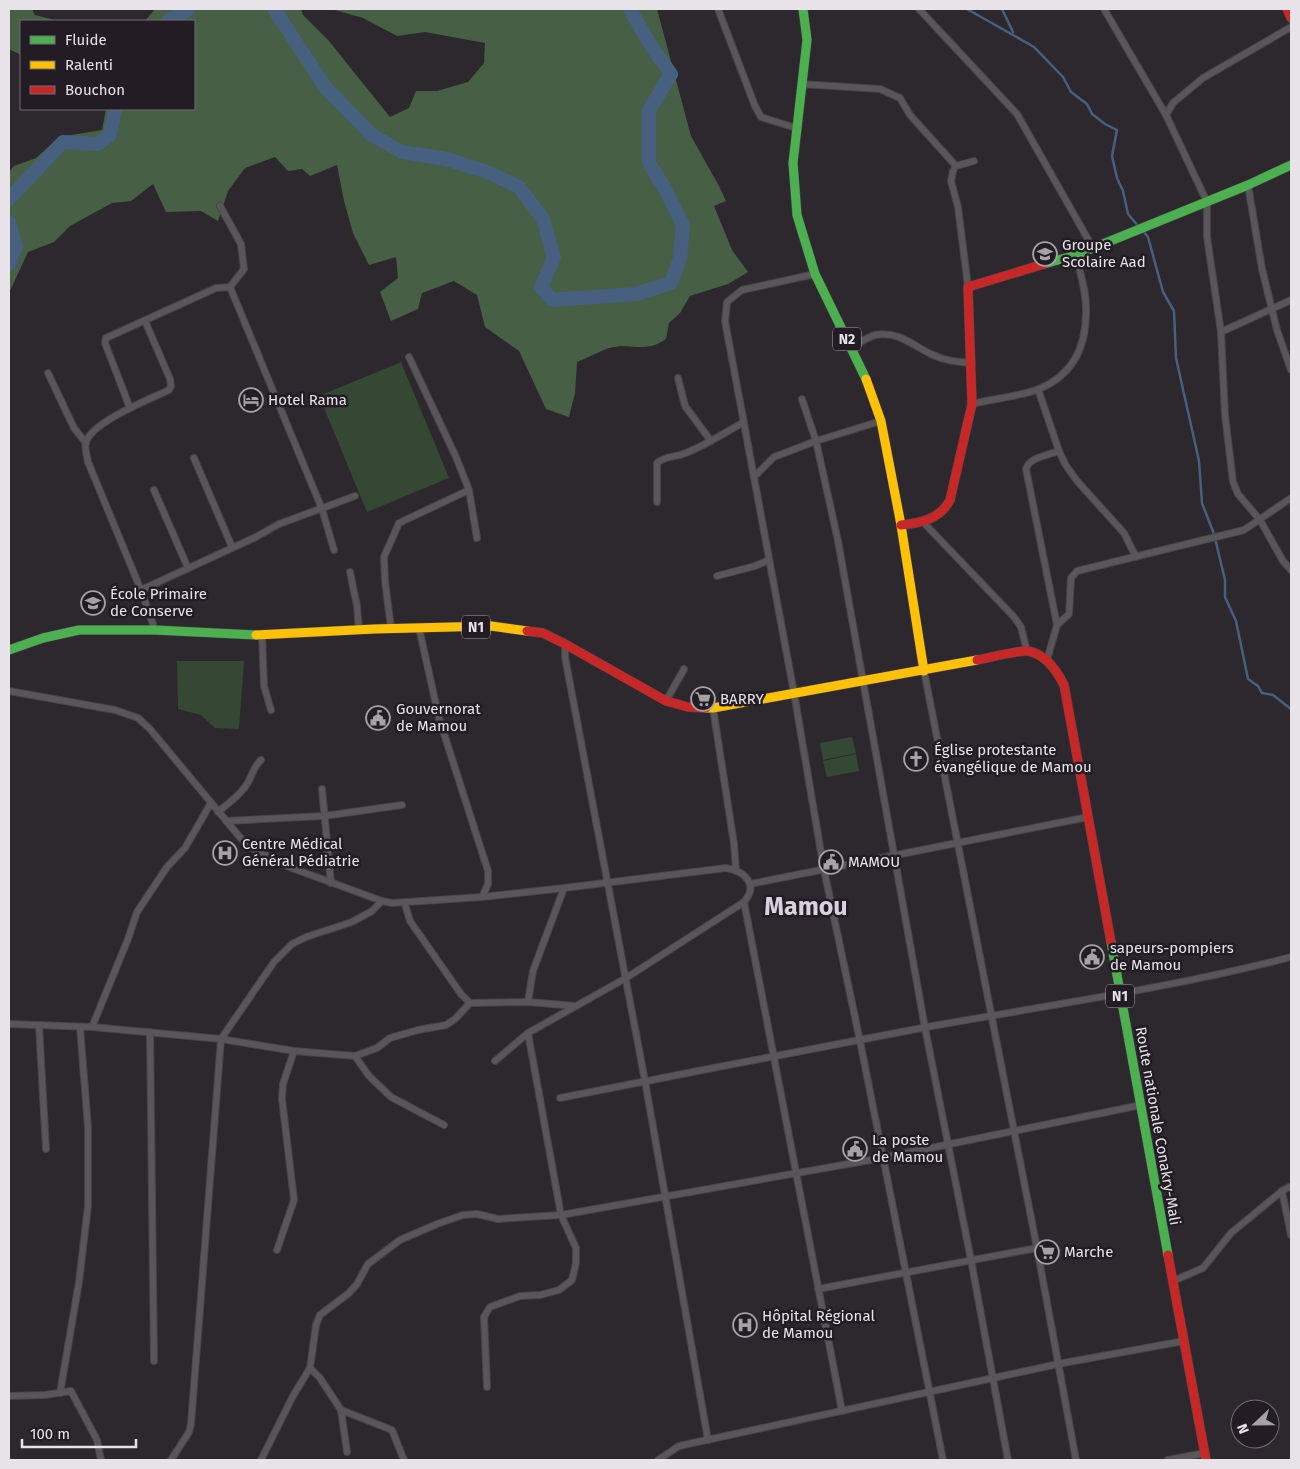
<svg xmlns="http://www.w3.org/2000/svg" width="1300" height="1469" font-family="'Fira Sans',sans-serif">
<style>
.green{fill:#354834}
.forest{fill:#465f45}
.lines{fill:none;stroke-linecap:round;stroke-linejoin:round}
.stream{stroke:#48607f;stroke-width:2.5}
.river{stroke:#48607f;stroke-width:14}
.street-casing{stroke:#474447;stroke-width:8}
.fast-casing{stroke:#474447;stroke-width:10}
.slow-casing{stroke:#474447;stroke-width:10}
.jam-casing{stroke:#474447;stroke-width:10}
.street{stroke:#59565a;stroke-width:6}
.fast{stroke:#4caf50;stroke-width:9}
.slow{stroke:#ffc107;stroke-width:9}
.jam{stroke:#c62828;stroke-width:9}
.labels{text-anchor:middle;stroke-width:5;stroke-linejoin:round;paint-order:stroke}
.shield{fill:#231c25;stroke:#aca7ae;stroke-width:1}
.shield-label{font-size:14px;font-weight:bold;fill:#e7e3e9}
.poi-label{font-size:15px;fill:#e7e3e9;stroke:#231c25;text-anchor:start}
.street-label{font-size:15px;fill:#e7e3e9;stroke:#231c25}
.town-label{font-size:25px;font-weight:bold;fill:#dad1de;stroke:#231c25}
</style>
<rect width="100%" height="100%" fill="#2c282d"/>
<g class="green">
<path d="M401,362l48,116 -82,34 -48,-116z"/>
<path d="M177,661h67l-5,68 -24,-1 -14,-13 -23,-6z"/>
<path d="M852,737l4,16 -33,7 -3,-17z"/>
<path d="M856,754l3,17 -32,6 -4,-16z"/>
</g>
<g class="forest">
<path d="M9,9h23l3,6 24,6h-38v34l-12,-6z"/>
<path d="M155,9h146l2,6 26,26 61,76 19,-9 7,-17h21l31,-9 16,-19 1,-20 -60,-11 -28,4 -34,-18 -32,-9h326l34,127 28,50 7,15 -12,5 18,44 16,22 -20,12 -38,12 -10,17 -11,10 -3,16c-21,15 -36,3 -57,9 -11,4 -22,10 -32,14l-2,31 -6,24 -23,-8 -27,-58 -34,-24 -8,-32 -23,-14 -32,12 -4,16 -27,12 -11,-29 18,-14 -2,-21 -27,8 -16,-32 -9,-32 -7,-36 -27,11 -8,-7 -14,2 -13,-14 -30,11 -17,23 -10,30 -17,-10 -35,1 -13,-28 -22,17 -19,2 -42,23 -16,16 -26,10 -19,41v-121l5,-6 22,-8 23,-21 43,-7 4,-21h88v-88h-49z"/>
</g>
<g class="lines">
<g class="stream">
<path d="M967,9l67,38 29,30 8,15 16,12 5,10 13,10 12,6 -5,26 5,22 6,13 5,23 11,13"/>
<path d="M1002,9l11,23"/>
<path d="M1143,231l5,6 15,55 11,19 2,47 23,103 3,42 12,31 11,46v17l11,24 12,58 10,7 4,7 11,2 18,14"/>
</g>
<g class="river">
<path d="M274,9l52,79 46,47 30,17 45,7 43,14 29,14 24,32 11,39 -13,29 11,13 84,-6 35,-11 9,-25 3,-33 -18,-36 -16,-26v-53l22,-36 -20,-28 -21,-37"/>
<path d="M168,21l21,-12"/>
<path d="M9,199l54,-57 35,2 12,-9 5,-26"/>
<path d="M9,222l7,25 -7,17"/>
</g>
<g class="street-casing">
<g id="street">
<path d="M718,9l37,97 6,11 35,11"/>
<path d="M919,9l98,105 76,134"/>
<path d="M1104,9l62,106"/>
<path d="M1291,27l-88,51 -30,25 -7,12 41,87v35l14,95 4,83 8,67 5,12 22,26 23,41 8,9"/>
<path d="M801,84l79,5 20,9 10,17 46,51"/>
<path d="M1248,185l14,84 15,61 14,40"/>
<path d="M815,274l-73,16 -15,12 -2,19 69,372 30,177 36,171 83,419"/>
<path d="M230,287l92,222 12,41"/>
<path d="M968,287l-10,-80 -7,-26 2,-10 3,-5 18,-5"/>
<path d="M145,321l25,58 1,7 -2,4c-19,9 -77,32 -83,52 -2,5 1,14 2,20l53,128 14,40"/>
<path d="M1221,332l70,-32"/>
<path d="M851,348c7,-4 16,-11 24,-13 25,-4 38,11 58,20 13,6 25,7 39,8"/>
<path d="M409,357l47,100 13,33 8,48"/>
<path d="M48,373l26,55 12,15"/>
<path d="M678,378l7,28 26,35"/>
<path d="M1038,389l21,62 6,13 12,17 47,52 12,24"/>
<path d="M802,399l14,42 22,100 87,487 46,232 37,200"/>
<path d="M972,404c19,-5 50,-8 67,-15 34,-14 47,-42 47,-77 1,-19 -6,-39 -10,-57"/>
<path d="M130,408l-25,-65 1,-5 110,-50 14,-1 14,-18 -3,-25 -21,-38"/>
<path d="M194,458l38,89"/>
<path d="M754,477l20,-20 42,-16 65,-20"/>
<path d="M154,490l34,78"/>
<path d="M657,502v-39c8,-7 18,-6 26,-9 22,-8 41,-21 61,-32"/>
<path d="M923,522l91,95 7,10 6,24"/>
<path d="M350,572l7,34 2,24"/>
<path d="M717,576l38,-10 14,-6"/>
<path d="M141,590l115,-53 23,-13 76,-28"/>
<path d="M1057,625l-31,-156c3,-12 23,-14 33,-18"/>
<path d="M391,628l-6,-47 -1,-24 15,-34 70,-33"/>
<path d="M419,628l20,90 49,153v13l-6,13"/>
<path d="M262,635l2,51 7,24"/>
<path d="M565,644v13l80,424 63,359"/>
<path d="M1047,660l10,-35 12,-11 2,-36 6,-7 167,-41 47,-32"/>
<path d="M924,671l113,577 39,212"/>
<path d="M9,691l106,19 23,8 12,11 93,112 12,9 34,17 93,34 10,2 90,-6 82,-9 162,-20c19,3 33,17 18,34l-118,76 -98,55 -33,28"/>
<path d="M666,701l18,-32"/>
<path d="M713,708l21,136 2,26"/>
<path d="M322,789l9,94"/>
<path d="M218,812c9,-8 20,-15 27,-25 7,-9 7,-19 16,-27"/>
<path d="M226,821l98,-5 78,-11"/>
<path d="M750,884l338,-67"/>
<path d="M744,902l98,509"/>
<path d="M405,904l5,17 51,73 9,9 58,-1 48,4"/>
<path d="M528,1002l5,-31 31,-83"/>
<path d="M9,1024l83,3 129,12 73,12 61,5 14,20 22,21 53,28"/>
<path d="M39,1025l7,124"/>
<path d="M92,1027l36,-88 9,-27 30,-45 18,-19 26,-45"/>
<path d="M150,1032l4,329"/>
<path d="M355,1056l22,-8 13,-10 28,-8 28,-5 9,-6 15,-16"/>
<path d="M560,1098c122,-24 245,-48 367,-71 122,-22 244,-39 364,-70"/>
<path d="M1282,1191l9,44"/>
<path d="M277,1250l17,-50 -12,-101 1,-15 11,-33"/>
<path d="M1173,1281l30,-13 28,-35 51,-42 9,-5"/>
<path d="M818,1289l219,-41"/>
<path d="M310,1368l10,10 21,32 6,42"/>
<path d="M487,1387l-3,-70 6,-10 30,-11 20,-1 19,-5 13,-10 4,-17v-15l-15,-33 -33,-182"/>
<path d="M60,1393l19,-111 9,-76v-79l-8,-100"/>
<path d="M9,1396l36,-1 26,-4 26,49 4,20"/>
<path d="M341,1410l51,20 12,30"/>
<path d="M171,1460l18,-28 2,-8 30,-385 53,-77 18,-18 14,-7 46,-15 20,-11 10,-10"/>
<path d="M261,1460l32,-64 17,-28 6,-43 4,-10 29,-22 8,-9 11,-20 32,-24 37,-16 26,-9 14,-1 21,5 63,-4 321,-57 259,-53"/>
<path d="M658,1460l21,-14 379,-82 126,-23"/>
<path d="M1168,1460l37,-7"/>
</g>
</g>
<g class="fast-casing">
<g id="fast">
<path d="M803,9l4,31 -14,123 4,52 18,59 51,105"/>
<path d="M1044,264l32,-9 172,-70 43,-20"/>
<path d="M9,650l34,-12 36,-8h76l101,5"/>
<path d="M1111,942l57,313"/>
</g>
</g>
<g class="slow-casing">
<g id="slow">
<path d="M866,379l15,42 20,104 23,146"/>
<path d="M256,635l118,-6 117,-3 36,5"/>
<path d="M706,708h7l264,-48"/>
</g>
</g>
<g class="jam-casing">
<g id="jam">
<path d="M1287,9l4,9"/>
<path d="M901,525c20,-2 39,-6 49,-25l22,-96 -4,-117 76,-23"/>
<path d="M527,631l16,2 22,11 101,57 22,6 18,1"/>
<path d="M977,660c11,-2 42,-10 51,-9 17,3 29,20 36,34l47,257"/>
<path d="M1168,1255l38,205"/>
</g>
</g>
<use href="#street" class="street"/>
<use href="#fast" class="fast"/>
<use href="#slow" class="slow"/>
<use href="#jam" class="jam"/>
</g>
<defs>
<g id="school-ring" transform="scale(1.25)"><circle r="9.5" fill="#231c25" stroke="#a6a2a7" stroke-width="1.5"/><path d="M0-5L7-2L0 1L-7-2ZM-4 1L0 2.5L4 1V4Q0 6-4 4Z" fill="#a6a2a7"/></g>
<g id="hotel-ring" transform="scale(1.25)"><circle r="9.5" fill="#231c25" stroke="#a6a2a7" stroke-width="1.5"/><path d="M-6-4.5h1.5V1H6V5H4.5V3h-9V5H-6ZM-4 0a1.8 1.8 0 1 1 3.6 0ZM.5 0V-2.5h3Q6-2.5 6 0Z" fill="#a6a2a7"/></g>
<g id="supermarket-ring" transform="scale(1.25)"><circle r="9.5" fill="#231c25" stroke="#a6a2a7" stroke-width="1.5"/><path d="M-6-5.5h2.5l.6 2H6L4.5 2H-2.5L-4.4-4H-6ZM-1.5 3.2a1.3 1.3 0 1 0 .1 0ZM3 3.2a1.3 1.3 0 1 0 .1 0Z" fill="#a6a2a7"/></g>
<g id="civic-ring" transform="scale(1.25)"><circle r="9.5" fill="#231c25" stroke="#a6a2a7" stroke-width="1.5"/><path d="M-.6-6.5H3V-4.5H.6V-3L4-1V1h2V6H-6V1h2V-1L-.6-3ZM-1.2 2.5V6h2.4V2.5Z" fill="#a6a2a7"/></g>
<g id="church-ring" transform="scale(1.25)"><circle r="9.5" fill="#231c25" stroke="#a6a2a7" stroke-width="1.5"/><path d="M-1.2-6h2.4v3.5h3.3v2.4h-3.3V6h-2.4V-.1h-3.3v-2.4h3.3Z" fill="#a6a2a7"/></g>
<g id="hospital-ring" transform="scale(1.25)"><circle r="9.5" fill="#231c25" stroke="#a6a2a7" stroke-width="1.5"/><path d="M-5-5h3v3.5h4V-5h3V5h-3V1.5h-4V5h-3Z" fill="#a6a2a7"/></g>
</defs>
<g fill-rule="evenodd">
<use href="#school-ring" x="1045" y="254"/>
<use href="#hotel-ring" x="251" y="400"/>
<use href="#school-ring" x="93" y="603"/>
<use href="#supermarket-ring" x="703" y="699"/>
<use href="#civic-ring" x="378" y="718"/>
<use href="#church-ring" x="916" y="759"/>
<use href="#hospital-ring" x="225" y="853"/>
<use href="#civic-ring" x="831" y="862"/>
<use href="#civic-ring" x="1092" y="957"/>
<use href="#civic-ring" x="855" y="1149"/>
<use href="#supermarket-ring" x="1047" y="1252"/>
<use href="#hospital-ring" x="745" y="1325"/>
</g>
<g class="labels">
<g class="shield">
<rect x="833" y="327.5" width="28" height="23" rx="4"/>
<rect x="462" y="615.5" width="28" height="23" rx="4"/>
<rect x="1106" y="984.5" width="28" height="23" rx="4"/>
</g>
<g class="shield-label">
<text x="847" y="344">N2</text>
<text x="476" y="632">N1</text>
<text x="1120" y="1001">N1</text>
</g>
<g class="poi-label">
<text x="1062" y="250">Groupe<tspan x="1062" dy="17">Scolaire Aad</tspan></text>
<text x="268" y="405">Hotel Rama</text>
<text x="110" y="599">École Primaire<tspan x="110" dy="17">de Conserve</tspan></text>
<text x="720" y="704">BARRY</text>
<text x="396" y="714">Gouvernorat<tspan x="396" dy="17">de Mamou</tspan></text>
<text x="934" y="755">Église protestante<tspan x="934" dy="17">évangélique de Mamou</tspan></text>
<text x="242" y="849">Centre Médical<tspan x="242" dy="17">Général Pédiatrie</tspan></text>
<text x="848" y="867">MAMOU</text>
<text x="1110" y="953">sapeurs-pompiers<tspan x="1110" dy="17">de Mamou</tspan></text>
<text x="872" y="1145">La poste<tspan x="872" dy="17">de Mamou</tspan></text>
<text x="1064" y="1257">Marche</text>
<text x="762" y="1321">Hôpital Régional<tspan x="762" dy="17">de Mamou</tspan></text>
</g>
<g class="street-label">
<text transform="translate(1158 1126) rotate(80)" y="5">Route nationale Conakry-Mali</text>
</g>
<g class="town-label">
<text x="806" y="915">Mamou</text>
</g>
</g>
<rect width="1300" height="1469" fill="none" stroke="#e7e3e9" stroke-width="20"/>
<rect x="20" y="20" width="175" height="90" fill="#231c25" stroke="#716c73"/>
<rect x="30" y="36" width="25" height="8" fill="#4caf50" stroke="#716c73"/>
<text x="65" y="45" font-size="15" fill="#e7e3e9">Fluide</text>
<rect x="30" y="61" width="25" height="8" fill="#ffc107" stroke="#716c73"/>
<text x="65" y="70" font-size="15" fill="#e7e3e9">Ralenti</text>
<rect x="30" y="86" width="25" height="8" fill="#c62828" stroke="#716c73"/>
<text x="65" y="95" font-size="15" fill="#e7e3e9">Bouchon</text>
<g transform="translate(1255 1424) rotate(248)"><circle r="24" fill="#231c25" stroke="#716c73"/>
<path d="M0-4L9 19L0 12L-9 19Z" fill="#a6a2a7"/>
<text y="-8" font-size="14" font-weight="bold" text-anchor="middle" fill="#e7e3e9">N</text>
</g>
<path d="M22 1439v8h114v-8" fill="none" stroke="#e7e3e9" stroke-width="2.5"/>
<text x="30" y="1439" font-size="15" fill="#e7e3e9" stroke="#231c25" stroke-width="4" paint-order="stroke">100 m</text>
</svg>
